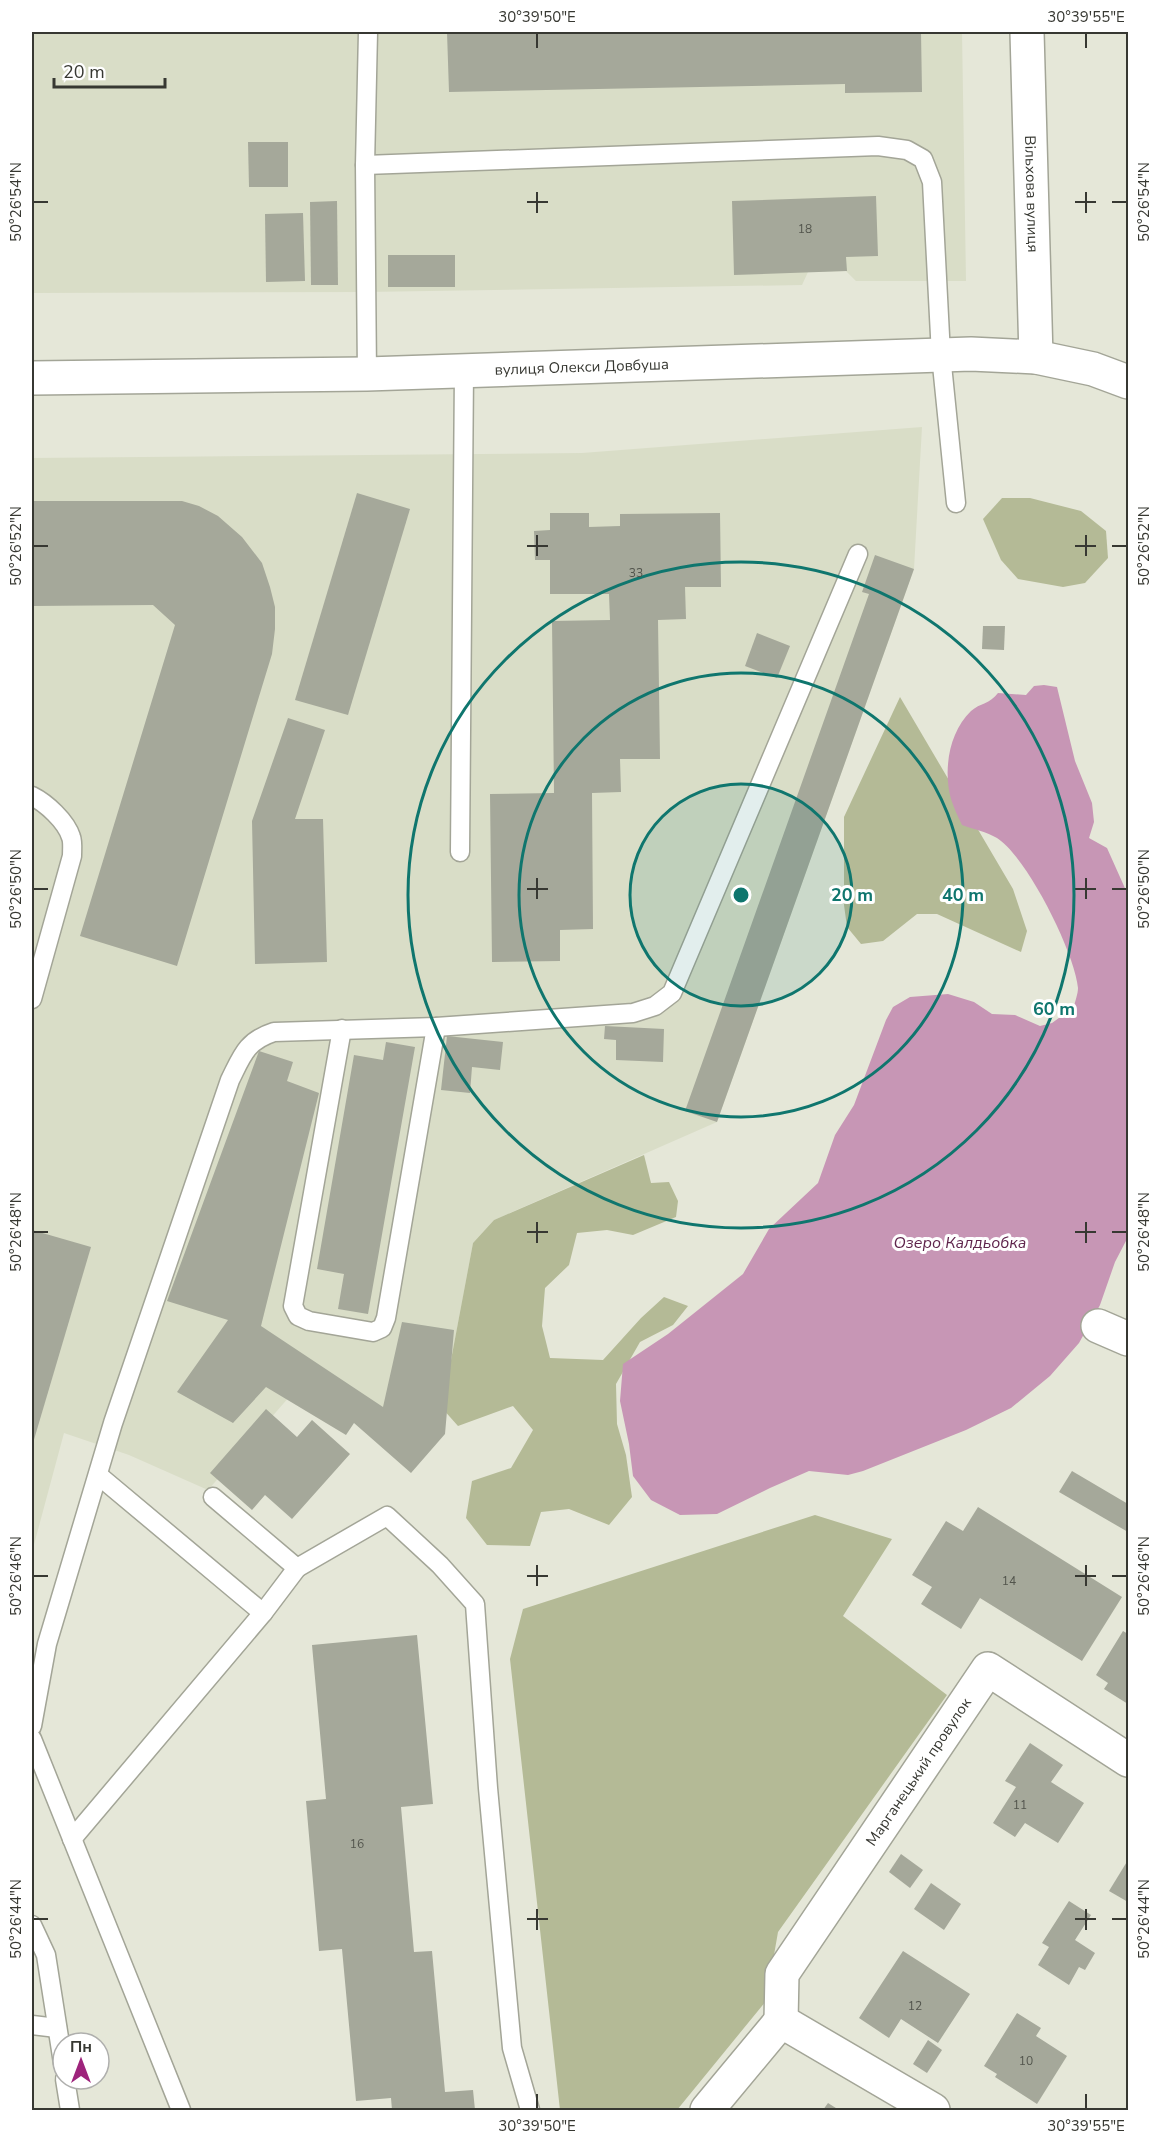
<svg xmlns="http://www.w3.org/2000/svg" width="1160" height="2142" font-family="'Nunito Sans',sans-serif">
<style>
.built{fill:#d9ddc7}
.green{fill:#b4ba96}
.water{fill:#c796b5}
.building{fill:#a5a89a}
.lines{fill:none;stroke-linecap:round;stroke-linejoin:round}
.service-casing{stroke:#a3a597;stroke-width:21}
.minor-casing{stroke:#a3a597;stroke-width:36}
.service{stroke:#fff;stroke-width:18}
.minor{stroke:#fff;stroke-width:33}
.ticks{fill:none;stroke:#373832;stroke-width:2}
.ring{fill:none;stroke:#0f766e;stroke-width:3}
.labels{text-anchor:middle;stroke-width:6;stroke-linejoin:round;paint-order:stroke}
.number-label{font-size:12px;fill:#52544c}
.street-label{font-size:15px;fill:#373832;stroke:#fff}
.water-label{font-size:16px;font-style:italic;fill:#5f244c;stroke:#fff}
.centre{fill:#0f766e;stroke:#fff;stroke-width:3}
.ring-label{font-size:18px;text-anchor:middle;font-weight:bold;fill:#0f766e;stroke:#fff;stroke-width:6;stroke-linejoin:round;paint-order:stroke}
.neatline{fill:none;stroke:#373832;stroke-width:2}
.ticks-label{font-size:15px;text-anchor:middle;fill:#373832}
</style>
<rect width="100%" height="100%" fill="#e5e7d8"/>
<g class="built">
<path d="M32,32h930l4,249h-110l-10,-10 -38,1 -6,13 -437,7 -333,1z"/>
<path d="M922,427l-8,142 -197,553 -223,98 -21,23 -38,203 -138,-58 -89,102 -79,-35 -65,-22 -32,119v-1094l550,-5z"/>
</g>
<g class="green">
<path d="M1002,498h28l51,13 25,20 2,27 -23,25 -22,4 -45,-8 -17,-19 -18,-41z"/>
<path d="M900,697l113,192 14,42 -6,21 -84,-38h-20l-34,27 -22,3 -14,-17 -3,-22v-88z"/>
<path d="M644,1155l7,28 18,-1 9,19 -2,16 -43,18 -26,-5 -30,3 -8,32 -24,23 -3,38 8,32 53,2 38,-42 23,-21 24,9 -15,19 -33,17 -24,42 1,40 9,31 6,42 -23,28 -40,-16 -28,3 -11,34 -43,-1 -21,-27 6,-37 39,-13 22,-38 -20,-24 -55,20 -16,-18 31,-165 21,-23z"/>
<path d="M815,1515l77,24 -49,77 104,79 -169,237 -12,69 -89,109h-117l-50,-451 13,-50z"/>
</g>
<path class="water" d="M1044,685l13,2 18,74 17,42 2,19 -5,16 18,10 21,47v342l-13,25 -15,43 -21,38 -29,33 -39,32 -45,22 -103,41 -15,4 -39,-4 -39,17 -53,26 -37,1 -29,-15 -18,-24 -4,-32 -9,-43 3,-37 45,-30 75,-60 26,-45 49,-46 17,-48 19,-30 32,-85 7,-13 17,-10 38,-3 26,8 18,12 23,1 25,11 12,-3 22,-16c1,-6 4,-13 4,-19 -3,-35 -51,-131 -81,-150 -10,-6 -24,-9 -35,-13 -4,-8 -8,-17 -11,-26 -8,-29 -2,-67 20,-88 9,-8 19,-7 27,-18l28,2 8,-9z"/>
<g class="building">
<path d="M447,32h474l1,60 -77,1v-9l-396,8z"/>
<path d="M248,142h40v45h-39z"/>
<path d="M876,196l2,60 -32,1 1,14 -113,4 -2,-74z"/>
<path d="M337,201l1,84h-27l-1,-83z"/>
<path d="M303,213l2,68 -39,1 -1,-68z"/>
<rect x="388" y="255" width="67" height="32"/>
<path d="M357,493l53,16 -62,206 -53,-15z"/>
<path d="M32,501h150l17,5 19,10 24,21 20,26 8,24 5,20v22l-3,25 -95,312 -97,-30 95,-311 -22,-20 -121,1z"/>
<path d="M550,513h39v14l31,-1v-12l100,-1 1,74h-36l1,32 -28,1 2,139h-40l1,33 -29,1 1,136 -33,1v31l-68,1 -2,-168 64,-1 -2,-172 58,-1 -1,-26h-59v-34h-15l-1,-29 16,-1z"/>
<path d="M875,555l39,14 -197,553 -32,-11 184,-517 -7,-2z"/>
<path d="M983,626h22l-1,24 -22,-1z"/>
<path d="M757,633l33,13 -13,32 -32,-12z"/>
<path d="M288,718l37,12 -30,89h28l4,143 -72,2 -3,-143z"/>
<path d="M605,1026l59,3 -1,33 -47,-2v-20l-12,-1z"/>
<path d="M447,1036l56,6 -3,28 -28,-3 -2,26 -29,-3z"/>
<path d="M386,1042l29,5 -47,267 -30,-5 6,-35 -27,-5 37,-214 29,5z"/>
<path d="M259,1051l34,11 -6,19 32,12 -58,233 122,81 19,-85 52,8 -9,104 -34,39 -57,-50 -8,12 -80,-48 -33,36 -56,-31 51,-72 -61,-19z"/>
<path d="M32,1230l59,17 -58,196h-1z"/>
<path d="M266,1409l31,28 15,-17 38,34 -58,65 -27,-24 -13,15 -42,-37z"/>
<path d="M1072,1471l56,33v28l-69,-40z"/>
<path d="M978,1507l144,90 -40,64 -102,-63 -19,31 -40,-25 11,-17 -20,-12 34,-54 17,10z"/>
<path d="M1123,1631l5,3v70l-24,-15 4,-6 -12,-8z"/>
<path d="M417,1635l16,169 -32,3 13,145 18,-1 13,141 28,-2 2,20h-83l-1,-12 -35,3 -14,-152 -23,2 -13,-150 20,-2 -14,-154z"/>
<path d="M1030,1743l33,22 -12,17 33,21 -26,40 -33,-20 -10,14 -22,-14 23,-36 -11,-6z"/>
<path d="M901,1854l22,16 -13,18 -21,-16z"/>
<path d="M1128,1860v42l-19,-11z"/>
<path d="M931,1883l30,21 -17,26 -30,-21z"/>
<path d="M1069,1901l22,14 -16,25 20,13 -10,17 -6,-3 -10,18 -31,-20 11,-18 -7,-4z"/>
<path d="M903,1951l67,43 -32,49 -37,-24 -12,19 -30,-20z"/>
<path d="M1017,2013l24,15 -5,8 31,20 -30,48 -42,-27 2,-3 -13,-8z"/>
<path d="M928,2040l14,10 -15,23 -14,-9z"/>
<path d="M828,2103l11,7h-16z"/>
</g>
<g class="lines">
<g class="service-casing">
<g id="service">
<path d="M365,165l513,-19 29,4 16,9 9,23 9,173 15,148"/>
<path d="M367,374l-2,-209 3,-133"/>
<path d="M32,796c14,7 34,25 39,41 2,5 1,13 1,19l-40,143"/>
<path d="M460,852l4,-482"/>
<path d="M342,1029l-49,277 5,10 11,5 64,11 9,-4 4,-10 50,-291"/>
<path d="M98,1475l165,138"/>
<path d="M213,1497l84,71 90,-52 53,49 35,39 13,184 24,260 18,62"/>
<path d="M32,1726l15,-82 66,-221 117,-343c12,-24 16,-39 44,-48l162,-5 197,-14 22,-7 17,-13 186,-439"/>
<path d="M32,1739l149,371"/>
<path d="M72,1839l191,-226 34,-45"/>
<path d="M32,1925l14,30 17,108"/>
<path d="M32,2025l25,3"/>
<path d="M65,2079l5,31"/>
</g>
</g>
<g class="minor-casing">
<g id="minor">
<path id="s1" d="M1027,32l9,325"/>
<path id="s2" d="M32,378l335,-4 604,-20 65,3 57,12 35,13"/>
<path d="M1098,1326l30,13"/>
<path id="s3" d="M781,2021l1,-47 206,-305 140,91"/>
<path d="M781,2021l152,89"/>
<path d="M707,2110l74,-89"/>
</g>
</g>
<use href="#service" class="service"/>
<use href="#minor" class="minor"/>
</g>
<path class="ticks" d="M537,33v15M1086,33v15M537,192v21M1086,192v21M33,202h15M527,202h21M1075,202h21M1112,202h15M537,535v21M1086,535v21M33,546h15M527,546h21M1075,546h21M1112,546h15M537,878v21M1086,878v21M33,889h15M527,889h21M1075,889h21M1112,889h15M537,1222v21M1086,1222v21M33,1232h15M527,1232h21M1075,1232h21M1112,1232h15M537,1565v21M1086,1565v21M33,1576h15M527,1576h21M1075,1576h21M1112,1576h15M537,1909v21M1086,1909v21M33,1919h15M527,1919h21M1075,1919h21M1112,1919h15M537,2094v15M1086,2094v15"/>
<circle cx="741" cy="895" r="111" fill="#0f766e" fill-opacity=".12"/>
<g class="ring">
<circle cx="741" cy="895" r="111"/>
<circle cx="741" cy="895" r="222"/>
<circle cx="741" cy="895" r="333"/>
</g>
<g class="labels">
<g class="number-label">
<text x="805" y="233">18</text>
<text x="636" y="577">33</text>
<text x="1009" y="1585">14</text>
<text x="1020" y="1809">11</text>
<text x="357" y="1848">16</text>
<text x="915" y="2010">12</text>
<text x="1026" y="2065">10</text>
</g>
<g class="street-label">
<text dy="5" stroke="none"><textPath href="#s1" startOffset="162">Вільхова вулиця</textPath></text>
<text dy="5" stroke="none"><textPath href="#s2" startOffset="550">вулиця Олекси Довбуша</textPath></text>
<text dy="5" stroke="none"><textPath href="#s3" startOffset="291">Марганецький провулок</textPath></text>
</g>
<g class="water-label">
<text x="960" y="1248">Озеро Калдьобка</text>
</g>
</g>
<circle cx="741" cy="895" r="9" class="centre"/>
<g class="ring-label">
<text x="852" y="901">20 m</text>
<text x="963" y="901">40 m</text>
<text x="1054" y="1015">60 m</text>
</g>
<rect width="1160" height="2142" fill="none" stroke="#ffffff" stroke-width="66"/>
<g transform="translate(81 2061)"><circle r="28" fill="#ffffff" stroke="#afafad" stroke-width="1.5"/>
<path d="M0-4.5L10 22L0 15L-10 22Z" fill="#9e247c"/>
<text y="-9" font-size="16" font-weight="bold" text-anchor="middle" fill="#373832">Пн</text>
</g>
<path d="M54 78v9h111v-9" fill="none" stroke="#373832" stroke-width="3"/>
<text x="63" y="78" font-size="18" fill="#373832" stroke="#ffffff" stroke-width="4.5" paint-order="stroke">20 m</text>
<rect x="33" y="33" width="1094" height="2076" class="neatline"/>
<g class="ticks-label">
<text x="537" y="22">30°39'50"E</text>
<text x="1086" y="22">30°39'55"E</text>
<text transform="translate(16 202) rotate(-90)" y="5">50°26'54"N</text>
<text transform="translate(1144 202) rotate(-90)" y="5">50°26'54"N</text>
<text transform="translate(16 546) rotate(-90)" y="5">50°26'52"N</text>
<text transform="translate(1144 546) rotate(-90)" y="5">50°26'52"N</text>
<text transform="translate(16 889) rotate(-90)" y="5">50°26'50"N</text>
<text transform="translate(1144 889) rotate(-90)" y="5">50°26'50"N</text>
<text transform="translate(16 1232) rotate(-90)" y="5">50°26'48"N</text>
<text transform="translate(1144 1232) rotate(-90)" y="5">50°26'48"N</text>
<text transform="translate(16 1576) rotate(-90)" y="5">50°26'46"N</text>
<text transform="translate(1144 1576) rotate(-90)" y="5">50°26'46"N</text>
<text transform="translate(16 1919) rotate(-90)" y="5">50°26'44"N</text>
<text transform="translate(1144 1919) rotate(-90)" y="5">50°26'44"N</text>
<text x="537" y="2131">30°39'50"E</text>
<text x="1086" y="2131">30°39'55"E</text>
</g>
</svg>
